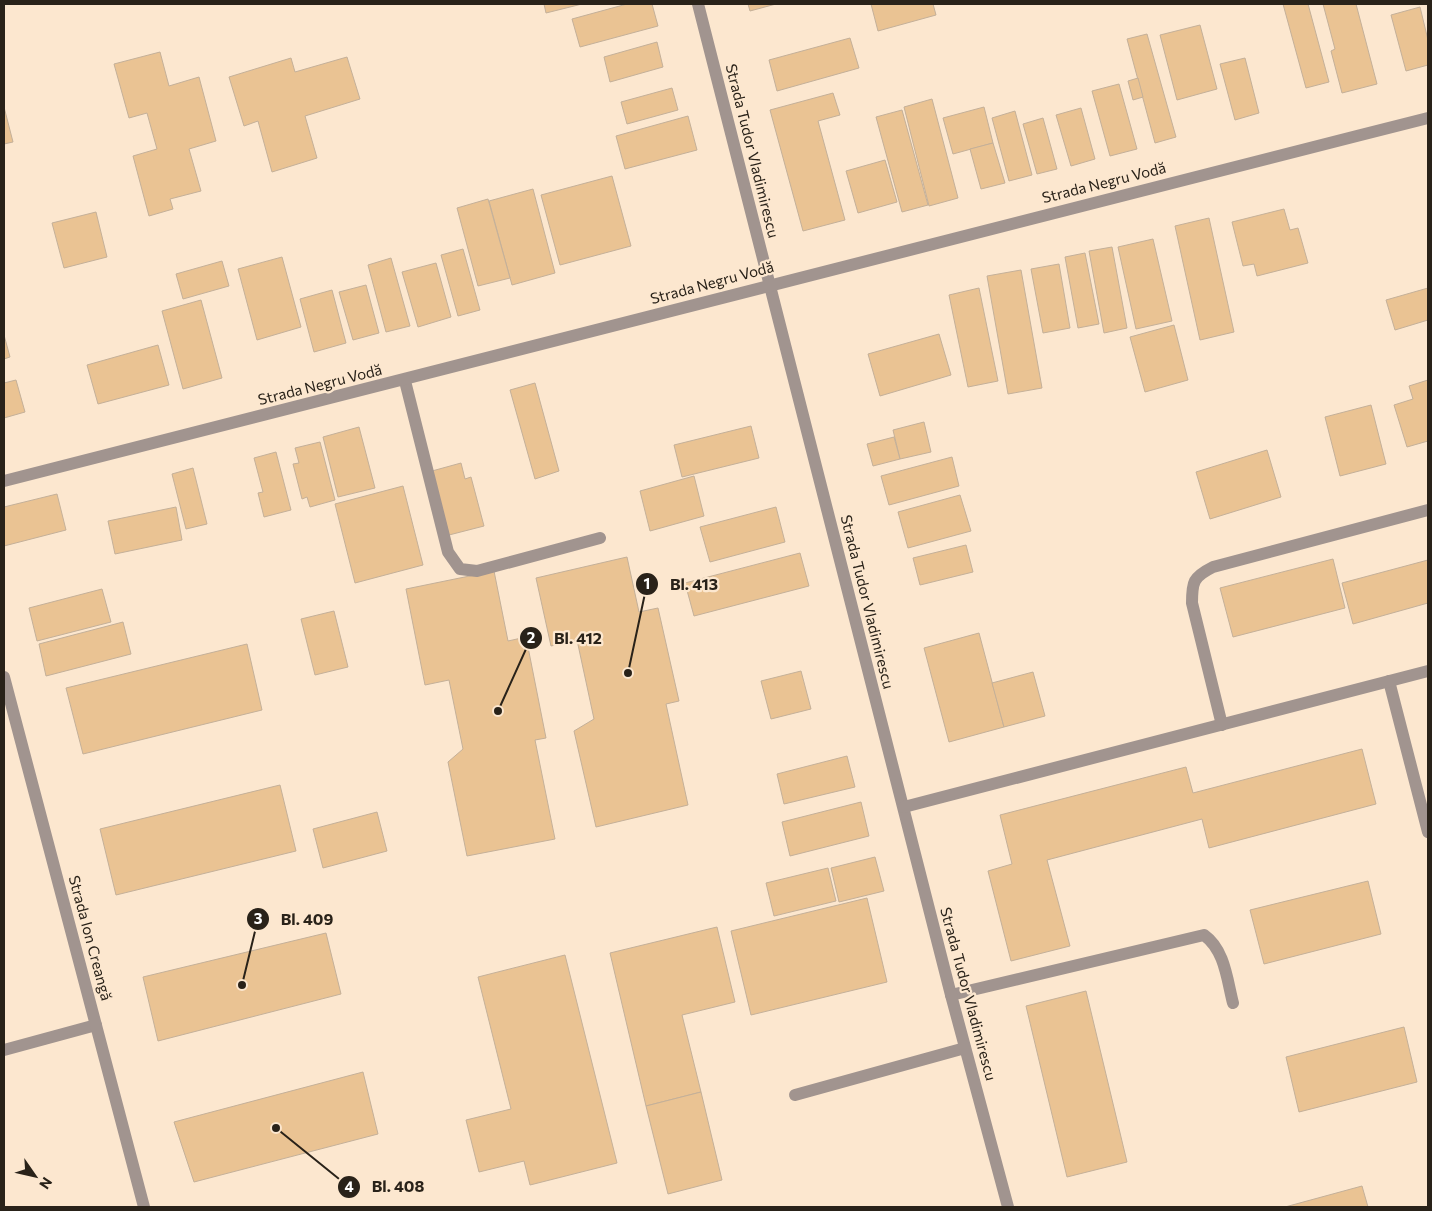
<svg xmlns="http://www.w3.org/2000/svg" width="1432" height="1211" font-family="Commissioner,sans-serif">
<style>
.building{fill:#eac393;stroke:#c4b099}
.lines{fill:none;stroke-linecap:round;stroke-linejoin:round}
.lane{stroke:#a1948f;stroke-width:12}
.street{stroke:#a1948f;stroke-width:12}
.labels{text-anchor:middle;stroke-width:4.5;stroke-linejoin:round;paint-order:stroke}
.street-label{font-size:15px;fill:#292219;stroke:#fce7cf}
.leader{fill:none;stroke:#292219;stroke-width:2}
.callout-dot{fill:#292219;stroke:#fce7cf;stroke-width:2}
.mark-label{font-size:15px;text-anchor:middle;font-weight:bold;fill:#fff}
.callout-label{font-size:16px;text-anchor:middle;font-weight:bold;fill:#292219;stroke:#fce7cf;stroke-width:4.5;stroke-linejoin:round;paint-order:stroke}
</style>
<rect width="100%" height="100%" fill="#fce7cf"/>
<g class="building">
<path d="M544,4h38l-36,9z"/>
<path d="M627,4h25l6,22 -78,21 -8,-28z"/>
<path d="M748,4h28l-26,7z"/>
<path d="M871,4h62l3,11 -58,16z"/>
<path d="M1283,4h25l21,78 -23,6z"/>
<path d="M1323,4h33l21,80 -35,9 -11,-42 4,-2z"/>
<path d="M1420,7l8,33v25l-22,6 -15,-56z"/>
<path d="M1200,25l17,64 -40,11 -17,-65z"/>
<path d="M1147,34l29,103 -21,6 -28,-104z"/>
<path d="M850,38l9,30 -82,23 -8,-31z"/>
<path d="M657,42l6,25 -53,15 -6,-25z"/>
<path d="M160,52l9,34 30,-9 17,64 -27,8 12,42 -31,8 3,10 -24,7 -16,-60 24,-7 -10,-36 -18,5 -15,-54z"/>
<path d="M347,57l13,42 -55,17 12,42 -45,14 -14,-51 -14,5 -15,-49 62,-19 4,14z"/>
<path d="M1245,58l14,55 -24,7 -15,-56z"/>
<path d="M1138,78l5,19 -10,3 -5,-19z"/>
<path d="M1119,84l18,65 -27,7 -18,-65z"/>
<path d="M672,88l6,22 -51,14 -6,-22z"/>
<path d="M833,93l7,22 -22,6 27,99 -42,11 -33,-121z"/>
<path d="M932,99l26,99 -29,8 -25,-99z"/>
<path d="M4,107l9,35 -9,2z"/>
<path d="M984,107l9,36 -40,11 -10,-36z"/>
<path d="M1081,108l14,51 -24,7 -15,-51z"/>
<path d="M902,110l26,95 -26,7 -26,-95z"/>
<path d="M1015,111l17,64 -23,6 -17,-63z"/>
<path d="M688,116l9,34 -72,19 -9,-33z"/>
<path d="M1043,118l14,51 -20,5 -14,-50z"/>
<path d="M993,143l12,40 -24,6 -11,-40z"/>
<path d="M885,160l12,42 -39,11 -12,-42z"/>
<path d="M612,176l19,70 -71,19 -19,-70z"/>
<path d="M533,189l22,84 -43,12 -23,-84z"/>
<path d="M488,199l22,79 -32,8 -21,-78z"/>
<path d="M1284,209l6,21 8,-2 10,35 -51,13 -3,-12 -11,2 -11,-44z"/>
<path d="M96,212l11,45 -43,11 -12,-45z"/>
<path d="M1209,218l25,114 -34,8 -25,-114z"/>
<path d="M1153,239l19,82 -36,8 -18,-82z"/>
<path d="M1112,247l15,81 -23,5 -15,-82z"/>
<path d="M463,249l17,61 -22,6 -17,-61z"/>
<path d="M1085,253l14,71 -21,4 -13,-71z"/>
<path d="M282,257l19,70 -44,13 -19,-71z"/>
<path d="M391,258l19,68 -24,6 -18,-67z"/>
<path d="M222,261l7,25 -46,13 -7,-25z"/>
<path d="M436,263l15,54 -33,10 -16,-55z"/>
<path d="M1059,264l11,64 -27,5 -12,-64z"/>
<path d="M1021,270l21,118 -34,6 -21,-118z"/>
<path d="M366,285l13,48 -26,7 -14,-48z"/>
<path d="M979,288l19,93 -30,6 -19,-92z"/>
<path d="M1428,288v32l-33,10 -9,-30z"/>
<path d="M332,290l14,53 -32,9 -14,-53z"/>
<path d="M201,300l21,78 -39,11 -21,-78z"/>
<path d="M1174,325l14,55 -43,12 -15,-55z"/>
<path d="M939,334l12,41 -71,21 -12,-42z"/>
<path d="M4,335l6,22 -6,2z"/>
<path d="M158,345l11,40 -71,19 -11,-39z"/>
<path d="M16,380l9,32 -21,6v-35z"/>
<path d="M1428,380v61l-21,6 -13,-42 19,-6 -4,-13z"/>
<path d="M535,383l24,88 -24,8 -25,-89z"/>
<path d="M1371,405l15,59 -46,12 -15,-59z"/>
<path d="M924,422l7,30 -31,7 -7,-29z"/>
<path d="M751,426l8,32 -77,19 -8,-32z"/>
<path d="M359,427l16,61 -37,9 -15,-60z"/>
<path d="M894,437l6,22 -27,7 -6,-22z"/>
<path d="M320,442l15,58 -25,7 -3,-10 -5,2 -9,-35 6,-1 -4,-15z"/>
<path d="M1267,450l14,47 -71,22 -14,-47z"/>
<path d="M276,452l15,58 -27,7 -6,-24 5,-1 -9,-34z"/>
<path d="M952,457l7,29 -70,19 -8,-29z"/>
<path d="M461,463l4,16 6,-2 13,49 -35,9 -17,-64z"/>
<path d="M193,468l14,56 -21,5 -14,-55z"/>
<path d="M694,476l10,40 -54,15 -10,-40z"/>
<path d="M403,486l20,79 -68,18 -20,-79z"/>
<path d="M57,494l9,36 -62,16v-39z"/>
<path d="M960,495l11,36 -63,17 -10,-36z"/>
<path d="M176,507l6,33 -67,14 -7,-33z"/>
<path d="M776,507l9,35 -75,20 -10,-35z"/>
<path d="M966,545l7,27 -53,13 -7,-27z"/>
<path d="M800,553l9,33 -115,30 -9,-33z"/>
<path d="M627,557l12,55 19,-4 21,93 -13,3 22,101 -92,22 -22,-96 20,-12 -17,-79 -26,6 -15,-68z"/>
<path d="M1333,559l12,49 -112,29 -13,-49z"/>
<path d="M1428,560v43l-75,21 -11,-41z"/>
<path d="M494,571l14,70 18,-4 20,101 -11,2 20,99 -88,17 -19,-94 15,-13 -14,-69 -24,5 -19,-96z"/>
<path d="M102,589l9,33 -74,19 -8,-33z"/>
<path d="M334,611l14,56 -33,8 -14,-56z"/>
<path d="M123,622l8,32 -85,22 -7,-32z"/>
<path d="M979,633l25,94 -55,15 -25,-94z"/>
<path d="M247,644l15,66 -179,44 -17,-66z"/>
<path d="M801,671l10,38 -40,10 -10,-38z"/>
<path d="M1033,672l12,44 -41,11 -12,-44z"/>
<path d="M1362,749l14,55 -167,44 -7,-29 -155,41 23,86 -59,15 -23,-90 24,-7 -12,-49 186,-48 7,26z"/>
<path d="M847,756l8,31 -71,17 -7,-30z"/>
<path d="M280,785l16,66 -180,44 -16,-66z"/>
<path d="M861,802l8,34 -79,20 -8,-34z"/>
<path d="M377,812l10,39 -64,17 -10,-39z"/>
<path d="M875,857l9,34 -45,11 -8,-34z"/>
<path d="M828,868l8,33 -62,15 -8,-33z"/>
<path d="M1368,881l13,53 -117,30 -14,-54z"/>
<path d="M867,898l20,84 -136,33 -20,-84z"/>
<path d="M717,927l18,75 -53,13 19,77 -55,14 -36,-153z"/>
<path d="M326,933l15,61 -183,47 -15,-64z"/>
<path d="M565,955l52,208 -87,22 -6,-24 -45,11 -13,-52 45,-11 -33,-132z"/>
<path d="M1086,991l41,171 -60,15 -41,-171z"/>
<path d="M1404,1027l13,55 -118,30 -13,-55z"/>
<path d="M363,1072l15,62 -184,48 -20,-60z"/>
<path d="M701,1092l21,88 -54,14 -22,-88z"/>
<path d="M1362,1186l6,21h-83z"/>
</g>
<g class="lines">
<g class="lane">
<path d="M405,381l43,171 12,17 17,2 123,-33"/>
<path d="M1389,681l39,151"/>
<path d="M1222,725l-30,-122c0,-21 1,-26 21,-36l215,-57"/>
<path d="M951,995l253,-60c21,15 23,45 29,68"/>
<path d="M4,1050l92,-25"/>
<path d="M795,1095l170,-47"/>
</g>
<g class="street">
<path d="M698,4l253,991 57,212"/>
<path d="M4,481c475,-119 949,-243 1424,-363"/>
<path d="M4,677l140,530"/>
<path d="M904,807l524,-136"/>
</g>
</g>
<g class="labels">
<g class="street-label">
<text transform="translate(752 151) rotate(76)" y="5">Strada Tudor Vladimirescu</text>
<text transform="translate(1104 183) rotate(-14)" y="5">Strada Negru Vodă</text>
<text transform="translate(712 283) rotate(-15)" y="5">Strada Negru Vodă</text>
<text transform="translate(320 385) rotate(-14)" y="5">Strada Negru Vodă</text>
<text transform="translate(867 602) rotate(76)" y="5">Strada Tudor Vladimirescu</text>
<text transform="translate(90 938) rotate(75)" y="5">Strada Ion Creangă</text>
<text transform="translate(968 994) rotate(75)" y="5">Strada Tudor Vladimirescu</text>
</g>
</g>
<path class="leader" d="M628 673L647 584M498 711L531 638M242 985L258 919M276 1128L349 1187"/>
<g class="callout-dot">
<circle cx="628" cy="673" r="5"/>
<circle cx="498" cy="711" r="5"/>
<circle cx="242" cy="985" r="5"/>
<circle cx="276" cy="1128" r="5"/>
<circle cx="647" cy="584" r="12"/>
<circle cx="531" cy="638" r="12"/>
<circle cx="258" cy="919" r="12"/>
<circle cx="349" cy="1187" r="12"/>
</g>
<g class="mark-label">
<text x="647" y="589">1</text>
<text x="531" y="643">2</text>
<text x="258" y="924">3</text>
<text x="349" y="1192">4</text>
</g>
<g class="callout-label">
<text x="694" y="590">Bl. 413</text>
<text x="578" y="644">Bl. 412</text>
<text x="307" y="925">Bl. 409</text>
<text x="398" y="1192">Bl. 408</text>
</g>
<rect width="1432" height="1211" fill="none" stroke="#292219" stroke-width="10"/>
<g transform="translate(35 1176) rotate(124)" stroke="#fce7cf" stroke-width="4" paint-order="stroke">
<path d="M0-4L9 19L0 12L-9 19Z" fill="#292219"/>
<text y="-8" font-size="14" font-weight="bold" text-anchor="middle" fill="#292219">N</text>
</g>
</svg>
